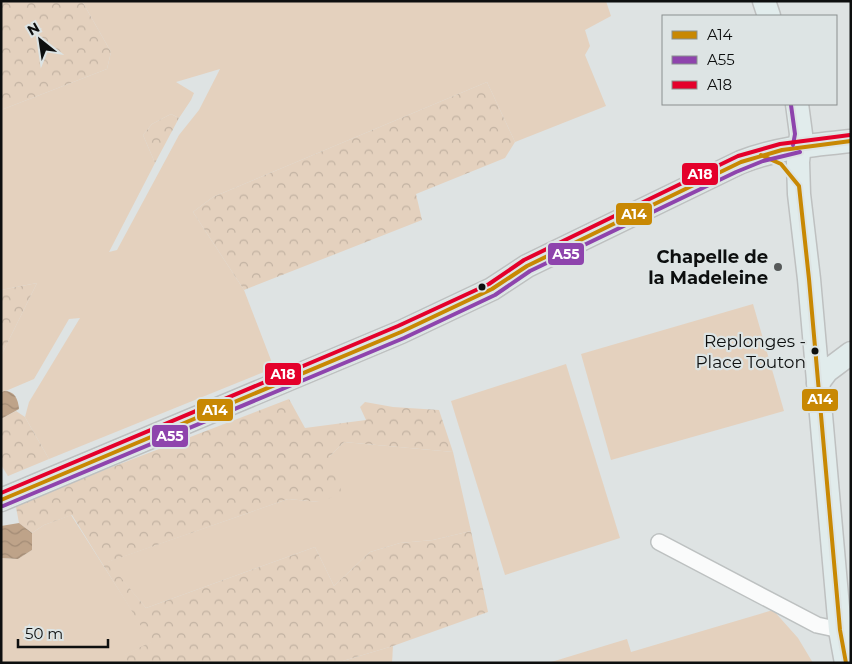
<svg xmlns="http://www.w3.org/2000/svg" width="852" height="664" font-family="Montserrat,sans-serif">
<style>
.grass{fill:#e4d1be;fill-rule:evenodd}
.forest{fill:url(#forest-crowns)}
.water{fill:url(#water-waves)}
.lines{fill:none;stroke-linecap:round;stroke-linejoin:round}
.street-casing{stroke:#bdc1c1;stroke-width:18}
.primary-casing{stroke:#bec0c0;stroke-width:25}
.street{stroke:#fafbfb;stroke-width:15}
.primary{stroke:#e1ecec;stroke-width:22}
.bus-1-casing{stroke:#dde4e4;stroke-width:8}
.bus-2-casing{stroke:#dde4e4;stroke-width:8}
.bus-3-casing{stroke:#dde4e4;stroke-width:8}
.bus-1{stroke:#c88803;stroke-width:4}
.bus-2{stroke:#8e44ad;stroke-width:4}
.bus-3{stroke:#e4002b;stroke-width:4}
.poi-dot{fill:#565959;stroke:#dde4e4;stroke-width:2}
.bus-dot{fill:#0d0f0f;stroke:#dde4e4;stroke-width:2}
.labels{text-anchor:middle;stroke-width:4.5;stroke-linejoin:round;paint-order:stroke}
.bus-label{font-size:17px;fill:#0d0f0f;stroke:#dde4e4;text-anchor:end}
.poi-label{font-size:18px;font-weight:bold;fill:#0d0f0f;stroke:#dde4e4;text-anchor:end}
.line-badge{stroke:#dde4e4;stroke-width:2}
.badge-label{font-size:14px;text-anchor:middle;font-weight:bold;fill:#fff}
</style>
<defs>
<pattern id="forest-crowns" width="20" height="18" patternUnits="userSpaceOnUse" patternTransform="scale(1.25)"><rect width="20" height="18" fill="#e4d1be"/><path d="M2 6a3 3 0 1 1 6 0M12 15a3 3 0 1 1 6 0" fill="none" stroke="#c2b2a2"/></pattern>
<pattern id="water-waves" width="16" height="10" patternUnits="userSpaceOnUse" patternTransform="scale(1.25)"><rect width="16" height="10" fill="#bea389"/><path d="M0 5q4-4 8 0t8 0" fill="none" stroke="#a28b75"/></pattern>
</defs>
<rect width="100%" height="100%" fill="#dee3e3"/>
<g class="grass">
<path d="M82,1h524l5,15 -26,14 5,16 -5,9 21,51 -91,36 -28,-60 -274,115 -20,15 51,78 30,78 -225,91 -24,-42 4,-15 51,-84 -11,1 -35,60 -33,14v-37l36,-73 -36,7v-180l106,-41 4,-17zM220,69l-21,41 -20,25 -62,115 -8,2 46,-89 -12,-28 9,-11 19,-10 8,4 12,-18 3,-7 -18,-11z"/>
<path d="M753,304l31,107 -173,49 -30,-106z"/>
<path d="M566,364l54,174 -115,37 -54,-174z"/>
<path d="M344,442l109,10 18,79 -38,9 -33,3 -30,9 -36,34 -19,-39 -169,61 -39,-46 181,-63 31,3 10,-45z"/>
<path d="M71,515l81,127 -27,13 2,8h-126v-105l17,1 14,-9v-17l12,-8z"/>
<path d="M773,610l25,28 15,25h-265l79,-24 4,13z"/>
<path d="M393,646l-1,17h-56z"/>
</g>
<g class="forest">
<path d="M1,1h81l29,51 -4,17 -106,41z"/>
<path d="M487,82l28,60 -10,16 -89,36 6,26 -178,70 -51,-78 20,-15z"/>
<path d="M171,114l8,4 -24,45 -12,-28 9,-11z"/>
<path d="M37,283l-36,73v-66z"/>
<path d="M289,399l16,29 61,-8 -6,-13 5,-5 28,5 46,3 14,42 -109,-10 -15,15 10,12 2,25 -22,8 -31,-3 -180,63 38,46 169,-61 19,39 36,-34 30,-9 33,-3 38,-9 17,81 -95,34 -57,17h-209l-3,-8 27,-13 -79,-127 -28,10 -12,8 -13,-10 -3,-16 18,-10z"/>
<path d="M16,411l9,6 24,42 -41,17 -7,-11v-46z"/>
</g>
<g class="water">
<path d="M4,391c11,0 14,8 15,18l-18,10v-26z"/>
<path d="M19,523l13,10v17l-14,9 -17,-1v-32z"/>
</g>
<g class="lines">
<g class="street-casing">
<path id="street" d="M659,542l158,83 23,5"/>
</g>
<g class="primary-casing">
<g id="primary">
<path d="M764,1l5,15"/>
<path d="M797,104l4,30 -3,28 1,32 10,85 31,351 6,33"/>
<path d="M818,383l9,-12 24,-18"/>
<path d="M1,500l400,-168 91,-43 35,-23 214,-104c36,-14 72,-17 110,-21"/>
</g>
</g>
<use href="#street" class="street"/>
<use href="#primary" class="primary"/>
<g class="bus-1-casing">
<g id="bus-1">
<path d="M761,155l20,9 18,22 10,93 31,351 6,33"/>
<path d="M1,500l400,-168 91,-43 35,-23 214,-104 41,-12 69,-9"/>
</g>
</g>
<g class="bus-2-casing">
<g id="bus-2">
<path d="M791,105l4,29 -2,11"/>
<path d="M3,506l401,-168 91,-43 35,-24 206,-99 27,-11 37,-9"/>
</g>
</g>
<g class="bus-3-casing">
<path id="bus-3" d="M1,493l397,-167 91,-42 35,-24 214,-104 42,-12 70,-9"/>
</g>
<use href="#bus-1" class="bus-1"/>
<use href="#bus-2" class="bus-2"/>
<use href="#bus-3" class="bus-3"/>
</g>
<circle class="poi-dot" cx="778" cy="267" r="5"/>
<g class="bus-dot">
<circle cx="482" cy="287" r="4.5"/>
<circle cx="815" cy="351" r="4.5"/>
</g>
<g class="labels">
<g class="bus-label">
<text x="806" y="347">Replonges -<tspan x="806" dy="21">Place Touton</tspan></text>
</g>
<g class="poi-label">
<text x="768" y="263">Chapelle de<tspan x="768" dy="21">la Madeleine</tspan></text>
</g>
</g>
<g class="line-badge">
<rect x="681" y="162" width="38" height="24" rx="5" fill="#e4002b"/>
<rect x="615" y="202" width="38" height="24" rx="5" fill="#c88803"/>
<rect x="547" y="242" width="38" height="24" rx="5" fill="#8e44ad"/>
<rect x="264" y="362" width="38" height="24" rx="5" fill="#e4002b"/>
<rect x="801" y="388" width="38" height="24" rx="5" fill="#c88803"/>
<rect x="196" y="398" width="38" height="24" rx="5" fill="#c88803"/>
<rect x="151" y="424" width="38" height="24" rx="5" fill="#8e44ad"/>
</g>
<g class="badge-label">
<text x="700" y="179">A18</text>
<text x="634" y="219">A14</text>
<text x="566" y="259">A55</text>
<text x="283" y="379">A18</text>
<text x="820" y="404">A14</text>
<text x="215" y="415">A14</text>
<text x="170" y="441">A55</text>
</g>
<rect width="852" height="664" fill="none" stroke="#0d0f0f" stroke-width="5"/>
<rect x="662" y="15" width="175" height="90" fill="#dde4e4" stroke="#8a8f8f"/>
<rect x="672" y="31" width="25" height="8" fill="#c88803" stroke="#8a8f8f"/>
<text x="707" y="40" font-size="15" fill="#0d0f0f">A14</text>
<rect x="672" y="56" width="25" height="8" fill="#8e44ad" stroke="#8a8f8f"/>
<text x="707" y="65" font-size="15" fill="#0d0f0f">A55</text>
<rect x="672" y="81" width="25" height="8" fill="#e4002b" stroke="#8a8f8f"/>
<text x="707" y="90" font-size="15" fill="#0d0f0f">A18</text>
<g transform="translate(40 40) rotate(330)" stroke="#dde4e4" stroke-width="4" paint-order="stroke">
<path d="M0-4L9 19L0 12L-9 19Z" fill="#0d0f0f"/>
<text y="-8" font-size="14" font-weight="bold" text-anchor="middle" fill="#0d0f0f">N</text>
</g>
<path d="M18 639v8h90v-8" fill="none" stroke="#0d0f0f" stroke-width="2.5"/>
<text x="25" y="639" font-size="15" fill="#0d0f0f" stroke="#dde4e4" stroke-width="4" paint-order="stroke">50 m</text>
</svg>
